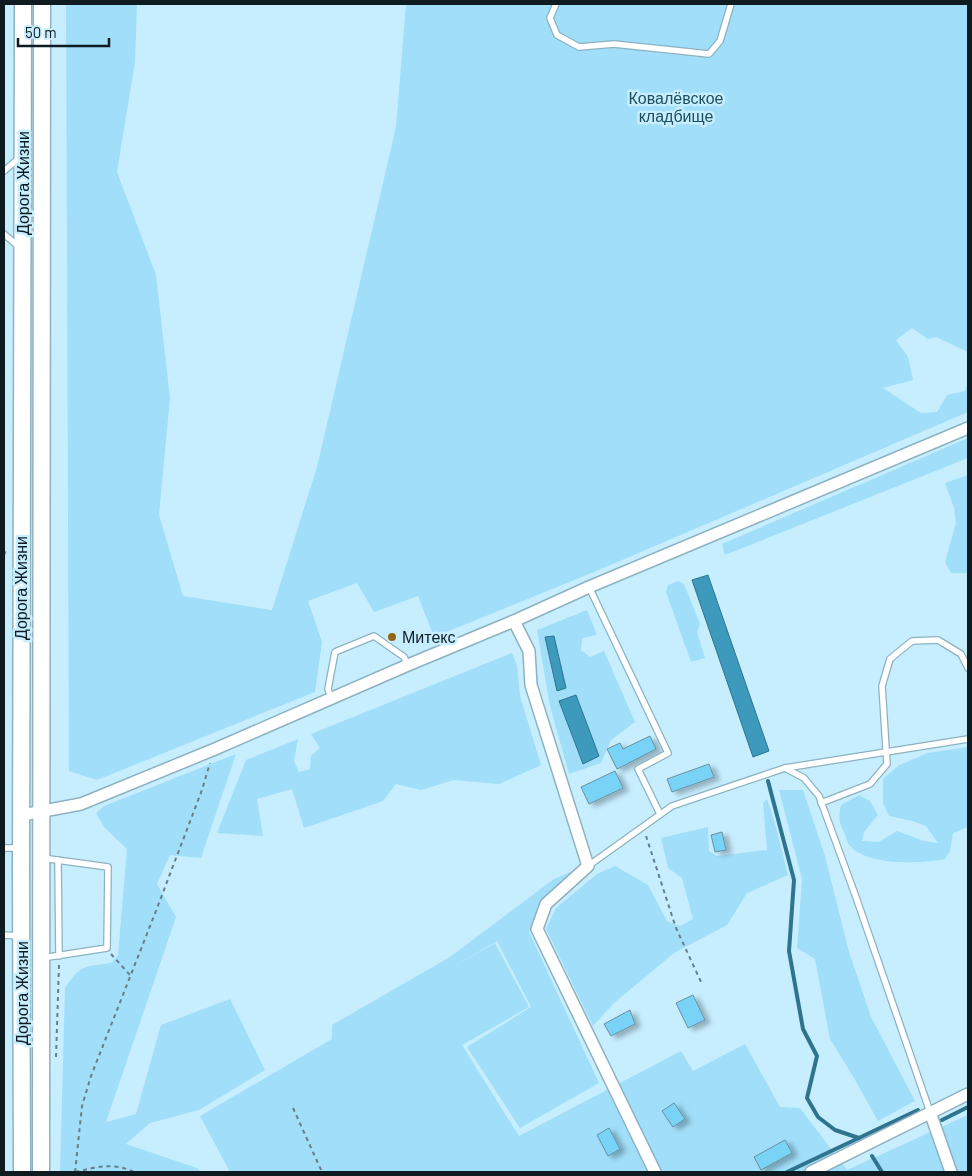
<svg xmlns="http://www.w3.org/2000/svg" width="972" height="1176" font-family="Barlow,sans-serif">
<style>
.green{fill:#a0def9}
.water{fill:#3d9abd;stroke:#2f748e}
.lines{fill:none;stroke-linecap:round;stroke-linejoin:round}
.stream{stroke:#2f748e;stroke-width:4}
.building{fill:#79d3f7;stroke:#6b8f9f;filter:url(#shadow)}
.service-casing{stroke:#8cb2c2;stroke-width:8}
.minor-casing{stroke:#8cb2c2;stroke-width:14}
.secondary-casing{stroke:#8cb2c2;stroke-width:19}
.path{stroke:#657f8a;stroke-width:2;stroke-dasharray:4 4;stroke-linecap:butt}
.service{stroke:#fff;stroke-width:5.5}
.minor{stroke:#fff;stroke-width:11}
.secondary{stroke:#fff;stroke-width:16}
.poi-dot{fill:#926511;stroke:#c7eeff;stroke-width:2}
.labels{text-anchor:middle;stroke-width:5;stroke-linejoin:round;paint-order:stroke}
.park-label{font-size:16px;fill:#1b4f61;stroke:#c7eeff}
.street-label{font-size:16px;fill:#0e1c22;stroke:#c7eeff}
.poi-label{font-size:16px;fill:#0e1c22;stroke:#c7eeff;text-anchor:start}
</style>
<defs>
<filter id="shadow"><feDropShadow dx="5.5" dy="3" stdDeviation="2.5" flood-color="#0004"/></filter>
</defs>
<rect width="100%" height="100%" fill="#c7eeff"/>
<g class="green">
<path d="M66,4h71l-2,58 -18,110 39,103 14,123 -11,117 24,81 89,14 45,-143 79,-340 10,-123h562v348l-32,-15 -8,2 -16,-11 -16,12 12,17 5,23 -30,8 38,25 16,-1 10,-17 18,-4 3,-10v31l-374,160 -160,65 -16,-41 -44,16 -17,-29 -49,18 14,41 -7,50 -218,88 -28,-9z"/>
<path d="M968,438v20l-243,97 -3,-11z"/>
<path d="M968,475v98h-17l-6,-11 11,-39 -2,-15 -9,-25z"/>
<path d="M678,581l6,3 16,40 -3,8 8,26 -14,4 -25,-70 2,-7z"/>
<path d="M587,610l10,25 -15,3 -1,12 9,7 14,-6 31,71 -24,18 -10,23 -32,11 -19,-68 -13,-76z"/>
<path d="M512,653l5,12 3,31 21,69 -42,19 -45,-4 -33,10 -25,-6 -13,17 -79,27 -12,-39 -35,10 6,37 -46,-3 29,-73 52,-21 -4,22 5,11 11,-3 1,-13 9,-8 -9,-14z"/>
<path d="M968,747v80l-15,6 -3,18 -5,8c-25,5 -79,7 -96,-14 -2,-2 -3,-8 -4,-11 -6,-12 -7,-15 -4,-29l18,-10 11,6 8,14 -14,17 -2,9 17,1 18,-11 27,10 14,2 -12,-17 -14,-5 -23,-5 -6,-13v-24l16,-14 29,-12z"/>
<path d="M236,754l-35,104 -31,-3 -13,29 19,33 -70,205 30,-8 25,-89 69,-26 35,71 -66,40 -49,13 -24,21 71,24 4,4h-141l5,-184c16,-24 19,-21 46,-25l7,-8 9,-106 -23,-22 -8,-14 8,-7z"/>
<path d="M779,790h24l22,66 24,96 22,65 44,84 -37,20 -24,-43 -24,-39 -15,-80 -18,-11 5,-69z"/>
<path d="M767,799l9,28 12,48 -41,18 -20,32 -53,28 -60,50 -21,23 -47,-97 10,-21 41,-34 18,-8 33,19 19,36 13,5 13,-7 -11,-41 -14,-10 -7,-30 47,-11 1,24 8,5 50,-6 -4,-47z"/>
<path d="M573,871l-30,27 -14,34 70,151 -79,45 -53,-81 64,-40 -34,-66 -54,32 52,-30 34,64 -67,38 57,91 162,-85 12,20 52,-27 35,63 20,1 47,62 121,-55v57h-738l-30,-56 132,-77v-14l118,-68 104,-78z"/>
</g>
<g class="water">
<path d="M708,575l61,176 -16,6 -61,-177z"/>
<path d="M554,636l12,52 -9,3 -12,-54z"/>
<path d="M576,695l23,61 -16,8 -24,-63z"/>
</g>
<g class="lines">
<g class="stream">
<path d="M768,781l26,99 -5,71 14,78 14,27 -10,42 11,19 17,13 24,8"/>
<path d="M942,1120l26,-13"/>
<path d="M872,1156l10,16"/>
<path d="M787,1172l131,-62"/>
</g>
</g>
<g class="building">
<path d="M650,736l6,13 -39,20 -10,-20 13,-6 3,6z"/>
<path d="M709,764l5,13 -42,15 -5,-13z"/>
<path d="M615,771l8,17 -34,16 -8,-17z"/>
<path d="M722,832l4,18 -11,2 -4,-17z"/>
<path d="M693,995l12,25 -17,8 -12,-25z"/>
<path d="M630,1010l5,14 -24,12 -7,-12z"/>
<path d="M674,1103l11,16 -12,8 -11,-16z"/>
<path d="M609,1128l11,21 -12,7 -11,-21z"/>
<path d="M785,1140l7,13 -31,17 -7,-13z"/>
</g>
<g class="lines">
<g class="service-casing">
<g id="service">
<path d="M556,4l-6,14 7,17 22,12 35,-3 95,10 11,-13 11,-37"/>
<path d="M4,171l15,-13"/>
<path d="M4,234l15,13"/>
<path d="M589,587l79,166 -30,16 22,45"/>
<path d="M331,698l-3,-9 7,-37 39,-16 30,21 4,8"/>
<path d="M785,768l19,10 15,18 38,104 73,212"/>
<path d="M821,803l49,-19 17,-20 -5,-78 8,-27 22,-18 26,-1 23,14 7,14"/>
<path d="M4,848h15"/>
<path d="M42,858l66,9 -1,81 -65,10"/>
<path d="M58,860l1,96"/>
<path d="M588,866l84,-60 113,-38 183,-29"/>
<path d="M4,935l15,1"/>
</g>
</g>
<g class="minor-casing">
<g id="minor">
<path d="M514,621l15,30 2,34 57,181 -42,38 -9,25 118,243"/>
<path d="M22,815l59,-11 134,-55 193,-84 106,-44 75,-34 379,-159"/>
<path d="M930,1112l21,60"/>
<path d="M811,1172l157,-78"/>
</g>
</g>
<g class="secondary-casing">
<g id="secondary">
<path d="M22,1172l-1,-302 2,-866"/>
<path d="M41,1172l1,-1168"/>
</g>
</g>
<g class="path">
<path d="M4,555l3,-7"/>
<path d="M646,836l30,92 26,56"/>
<path d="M111,954l19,21"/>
<path d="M56,1057l3,-92"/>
<path d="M293,1108l29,64"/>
<path d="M75,1172l7,-66 9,-30 63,-160 48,-126 8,-27"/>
<path d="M75,1172c23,-5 38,-10 59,0"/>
</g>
<use href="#service" class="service"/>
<use href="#minor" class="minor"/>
<use href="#secondary" class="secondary"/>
</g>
<circle class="poi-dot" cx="392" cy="637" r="5"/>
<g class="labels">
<g class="park-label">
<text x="676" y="104">Ковалёвское<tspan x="676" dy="18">кладбище</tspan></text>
</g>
<g class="street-label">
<text transform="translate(23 183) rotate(-90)" y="6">Дорога Жизни</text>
<text transform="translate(21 588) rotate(-90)" y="6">Дорога Жизни</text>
<text transform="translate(22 993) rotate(-90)" y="6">Дорога Жизни</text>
</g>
<g class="poi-label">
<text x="402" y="643">Митекс</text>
</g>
</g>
<rect width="972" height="1176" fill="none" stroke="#0e1c22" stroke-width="10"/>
<path d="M18 38v8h91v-8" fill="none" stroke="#0e1c22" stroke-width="2.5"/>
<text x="25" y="38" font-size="15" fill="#0e1c22" stroke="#c7eeff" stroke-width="4" paint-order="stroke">50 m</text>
</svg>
